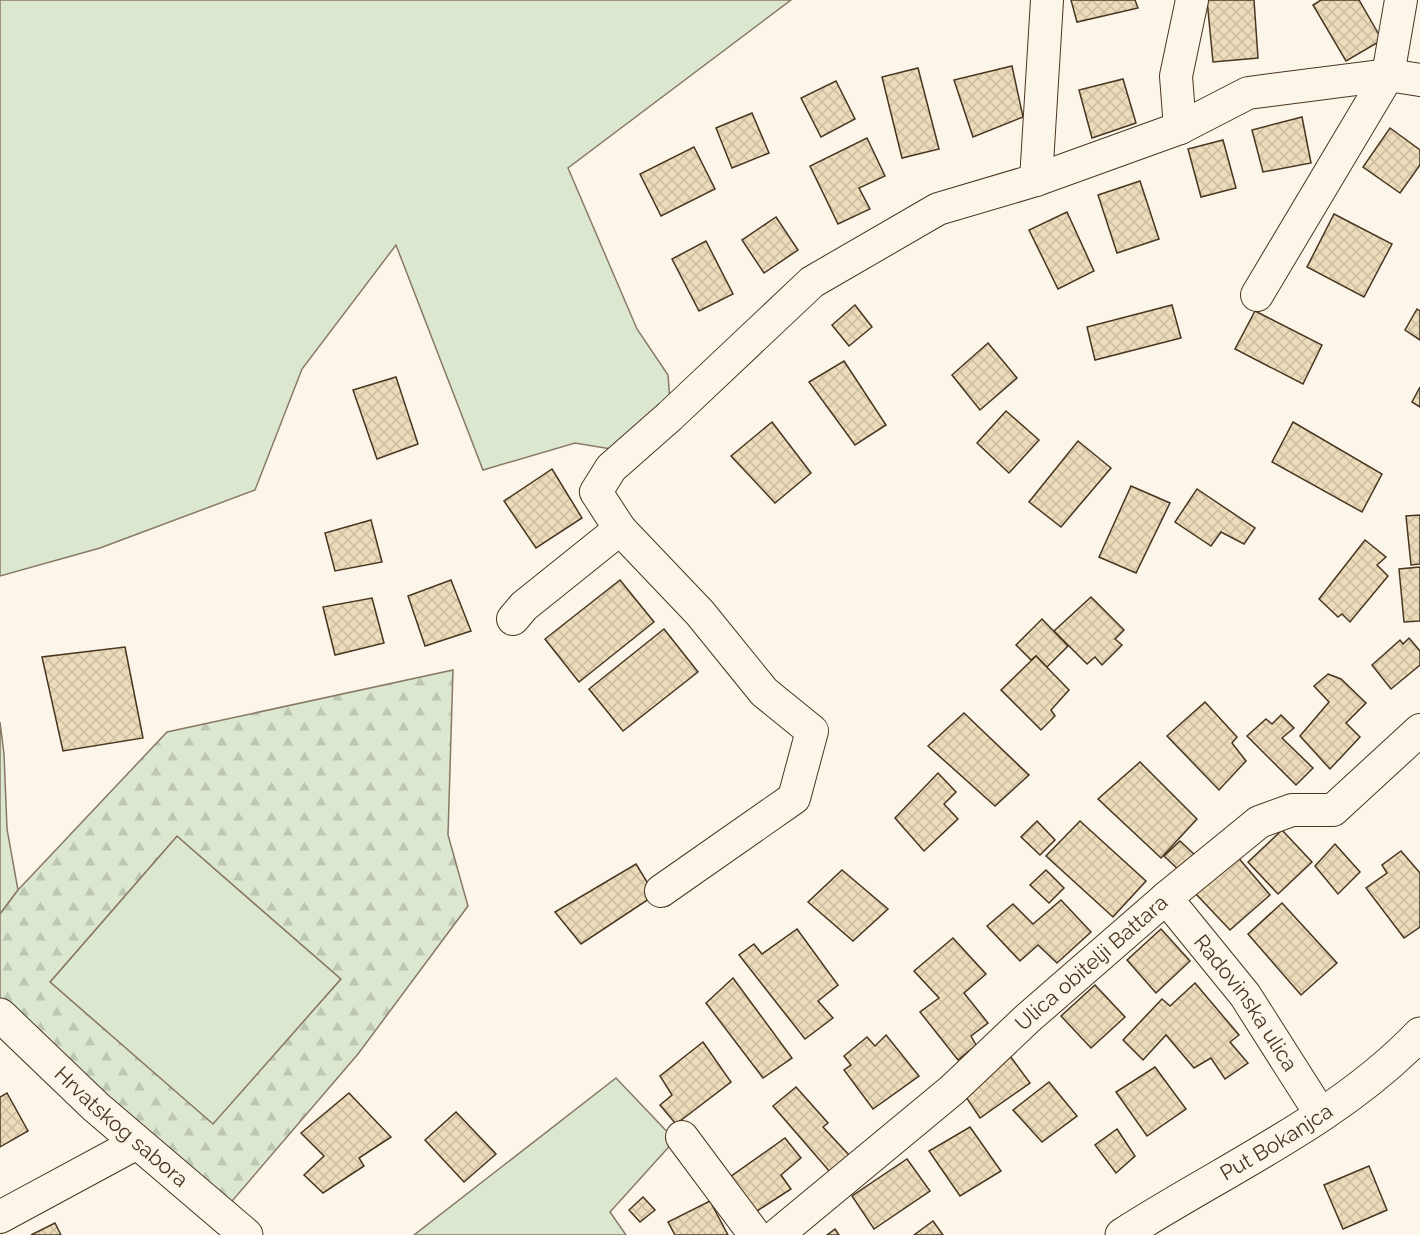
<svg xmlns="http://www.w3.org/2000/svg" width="1420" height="1235" font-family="Raleway,sans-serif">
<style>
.green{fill:#dce7d0;stroke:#887966;stroke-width:1.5}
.forest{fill:url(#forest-firs);stroke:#887966;stroke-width:1.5;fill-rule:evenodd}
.building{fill:url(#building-cross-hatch);stroke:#4a3520;stroke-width:1.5}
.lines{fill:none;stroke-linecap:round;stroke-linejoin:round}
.minor-casing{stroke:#4a3520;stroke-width:34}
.major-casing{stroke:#4a3520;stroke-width:35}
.minor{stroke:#fbf6e9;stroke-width:32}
.major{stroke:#fbf6e9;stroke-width:33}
.labels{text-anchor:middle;stroke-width:4.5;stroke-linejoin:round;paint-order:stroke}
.street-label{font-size:21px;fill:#4a3520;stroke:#fbf6e9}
</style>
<defs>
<pattern id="forest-firs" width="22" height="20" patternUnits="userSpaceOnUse" patternTransform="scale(1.5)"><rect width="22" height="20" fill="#dce7d0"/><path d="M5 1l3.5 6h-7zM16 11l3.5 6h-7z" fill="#bec7b2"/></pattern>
<pattern id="building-cross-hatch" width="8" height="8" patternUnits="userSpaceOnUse" patternTransform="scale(1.5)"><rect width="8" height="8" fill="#ecdcbc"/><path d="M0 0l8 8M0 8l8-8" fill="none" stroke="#ccbda1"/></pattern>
</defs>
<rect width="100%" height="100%" fill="#fbf6e9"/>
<g class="green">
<path d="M0,0h791l-223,168 69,161 31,46 2,27 -53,48 -42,-7 -92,27 -87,-225 -94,124 -47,121 -155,58 -100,28z"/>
<path d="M0,722l4,32 3,75 11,61 -18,24z"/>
<path d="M177,836l164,143 -128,146 -163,-143z"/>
<path d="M616,1078l59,62 -65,72 16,23h-212z"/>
</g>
<path class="forest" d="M453,670l-5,165 20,71 -110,148 -137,160 -221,-199v-101l18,-24 149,-158zM177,836l164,143 -128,145 -163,-142z"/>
<g class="building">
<path d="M1071,0h64l3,8 -61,14z"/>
<path d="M1207,0h47l4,58 -45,4z"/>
<path d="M1321,0h38l23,40 -36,21 -33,-56z"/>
<path d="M1012,66l11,51 -50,20 -19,-57z"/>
<path d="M918,68l21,81 -37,9 -20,-81z"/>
<path d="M1123,79l13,44 -44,15 -13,-48z"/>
<path d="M836,81l19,38 -34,18 -20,-39z"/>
<path d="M752,113l17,40 -37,15 -16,-40z"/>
<path d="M1302,117l9,46 -48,9 -11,-42z"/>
<path d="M1390,128l30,22v15l-20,28 -37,-26z"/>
<path d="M867,138l18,38 -26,12 11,21 -32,15 -28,-58z"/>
<path d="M1223,140l13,48 -35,9 -13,-48z"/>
<path d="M694,147l21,42 -54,27 -21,-42z"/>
<path d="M1140,181l19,58 -42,14 -19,-58z"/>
<path d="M1067,212l27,59 -36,18 -29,-59z"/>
<path d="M1334,214l58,30 -28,53 -57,-30z"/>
<path d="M776,217l22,33 -34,23 -22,-33z"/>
<path d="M706,241l27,53 -34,17 -27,-52z"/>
<path d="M855,305l17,22 -23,19 -17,-21z"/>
<path d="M1172,305l9,33 -86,22 -8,-33z"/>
<path d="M1417,309l3,2v29l-15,-10z"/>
<path d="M1255,311l67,34 -19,39 -68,-35z"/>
<path d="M988,343l29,35 -37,32 -28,-35z"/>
<path d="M844,361l42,64 -31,20 -46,-63z"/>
<path d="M396,377l22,67 -41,15 -24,-69z"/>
<path d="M1420,387v20l-8,-5z"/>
<path d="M1006,411l33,29 -30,33 -32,-30z"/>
<path d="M772,422l39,51 -36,30 -44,-47z"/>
<path d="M1293,422l89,52 -20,38 -90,-50z"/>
<path d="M1078,441l33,27 -50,59 -32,-25z"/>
<path d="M552,469l30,49 -46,30 -32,-47z"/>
<path d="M1131,486l39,17 -34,70 -37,-16z"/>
<path d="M1197,489l58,39 -11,16 -23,-12 -10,14 -36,-24z"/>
<path d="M1420,515v49l-9,1 -5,-49z"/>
<path d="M371,520l11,42 -47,9 -10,-38z"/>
<path d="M1365,540l21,17 -9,8 11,11 -38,46 -8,-8 -4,3 -19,-18z"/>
<path d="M1420,567v54l-16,1 -5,-53z"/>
<path d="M451,580l20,51 -46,15 -17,-50z"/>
<path d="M620,580l34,42 -75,60 -34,-43z"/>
<path d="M1091,597l33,33 -9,9 7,6 -20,20 -7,-8 -8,7 -33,-33z"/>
<path d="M372,598l12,45 -49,12 -12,-48z"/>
<path d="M1042,619l26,27 -21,21 -11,-11 -5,4 -15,-15z"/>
<path d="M664,629l34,43 -75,59 -34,-42z"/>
<path d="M1409,638l11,13v14l-29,24 -19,-24 28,-25 3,4z"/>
<path d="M125,647l18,91 -80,13 -21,-94z"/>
<path d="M1036,656l33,34 -18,20 4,6 -14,14 -40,-40z"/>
<path d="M1328,674l13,5 25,24 -20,20 14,14 -30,32 -30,-33 29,-34 -15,-16z"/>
<path d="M1205,702l32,35 -5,6 14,18 -27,29 -52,-54z"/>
<path d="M964,713l65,62 -34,31 -67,-60z"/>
<path d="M1281,715l13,13 -12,10 31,30 -17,17 -49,-49 19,-17 6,5z"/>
<path d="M1140,762l57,57 -36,39 -63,-59z"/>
<path d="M938,773l18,19 -12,12 14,15 -34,32 -29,-33z"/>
<path d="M1037,821l18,19 -15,15 -19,-18z"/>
<path d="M1080,821l66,60 -33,36 -67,-61z"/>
<path d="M1282,830l30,32 -34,32 -30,-32z"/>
<path d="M1180,841l17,16 -15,16 -18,-17z"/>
<path d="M1335,844l25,28 -22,22 -23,-28z"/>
<path d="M1401,851l19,22v54l-16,11 -38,-50 21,-15 -5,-8z"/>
<path d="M1236,855l34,40 -40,35 -35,-37z"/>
<path d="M636,864l19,31 -74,49 -26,-32z"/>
<path d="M842,870l46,39 -35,32 -45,-39z"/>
<path d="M1046,870l18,18 -15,15 -19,-18z"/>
<path d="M1061,900l30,32 -34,31 -19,-18 -18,16 -33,-35 26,-22 20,20z"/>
<path d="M1282,903l55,60 -36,32 -53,-61z"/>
<path d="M797,929l41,56 -20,16 15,17 -28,21 -66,-84 15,-11 8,10z"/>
<path d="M1161,929l29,32 -34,32 -29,-33z"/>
<path d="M953,938l33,36 -22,19 24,30 -17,13 5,9 -18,15 -38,-48 19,-14 -25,-27z"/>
<path d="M733,978l59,80 -29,20 -57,-75z"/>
<path d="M1195,983l44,52 -9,7 18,21 -23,16 -14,-21 -17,10 -28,-33 -23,25 -20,-20 39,-41 8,7z"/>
<path d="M1095,985l30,32 -34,31 -30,-32z"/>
<path d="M886,1035l33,41 -46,33 -29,-39 7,-5 -7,-9 23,-19 8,9z"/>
<path d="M703,1042l28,40 -55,42 -16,-19 12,-10 -12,-19z"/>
<path d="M1010,1056l20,27 -50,35 -16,-24z"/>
<path d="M1155,1067l31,42 -39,27 -31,-44z"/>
<path d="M1049,1082l28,34 -35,26 -29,-32z"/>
<path d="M796,1087l32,36 -5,4 26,28 -19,17 -57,-66z"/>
<path d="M7,1093l21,38 -28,16v-50z"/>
<path d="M349,1093l42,44 -32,21 5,8 -41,27 -19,-18 20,-19 -23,-23z"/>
<path d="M456,1112l40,42 -32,28 -39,-42z"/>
<path d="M970,1127l31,44 -41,25 -31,-45z"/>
<path d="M1117,1129l18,27 -19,17 -21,-28z"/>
<path d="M785,1138l16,20 -20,17 10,14 -34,22 -27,-34z"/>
<path d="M907,1159l23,32 -56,38 -22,-33z"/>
<path d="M1369,1166l18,44 -44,19 -19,-44z"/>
<path d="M643,1197l12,13 -15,12 -11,-12z"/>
<path d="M710,1201l18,34h-53l-7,-13z"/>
<path d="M933,1221l10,14h-29z"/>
<path d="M55,1223l6,12h-30z"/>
<path d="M835,1229l4,6h-12z"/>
</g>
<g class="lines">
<g class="minor-casing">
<g id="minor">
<path d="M1180,128l-4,-52 16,-76"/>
<path d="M1036,180l11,-180"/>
<path d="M1257,295l131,-220 13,-75"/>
<path d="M620,529l80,84 64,79 48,39 -18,67 -133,93"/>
<path d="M513,619l11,-13 96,-77 -24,-37 15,-24 59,-52 142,-134 126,-73 98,-29 144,-52 68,-35 140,-18 32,5"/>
<path id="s1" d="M1166,898l79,97 75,118"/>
<path d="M682,1137l73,98"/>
<path d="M0,1217l137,-74"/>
<path id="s2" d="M777,1235l175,-145 76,-72 138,-120 93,-76 33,-12h41l87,-80"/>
</g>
</g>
<g class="major-casing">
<g id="major">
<path id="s3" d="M0,1015l96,92 150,128"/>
<path id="s4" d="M1122,1235c99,-64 216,-115 298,-201"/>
</g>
</g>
<use href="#minor" class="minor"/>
<use href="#major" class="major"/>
</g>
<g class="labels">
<g class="street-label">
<text dy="7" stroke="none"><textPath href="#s2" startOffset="416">Ulica obitelji Battara</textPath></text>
<text dy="7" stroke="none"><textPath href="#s1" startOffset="132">Radovinska ulica</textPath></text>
<text dy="7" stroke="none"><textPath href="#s3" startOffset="165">Hrvatskog sabora</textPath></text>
<text dy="7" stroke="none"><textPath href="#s4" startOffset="180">Put Bokanjca</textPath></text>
</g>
</g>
</svg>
